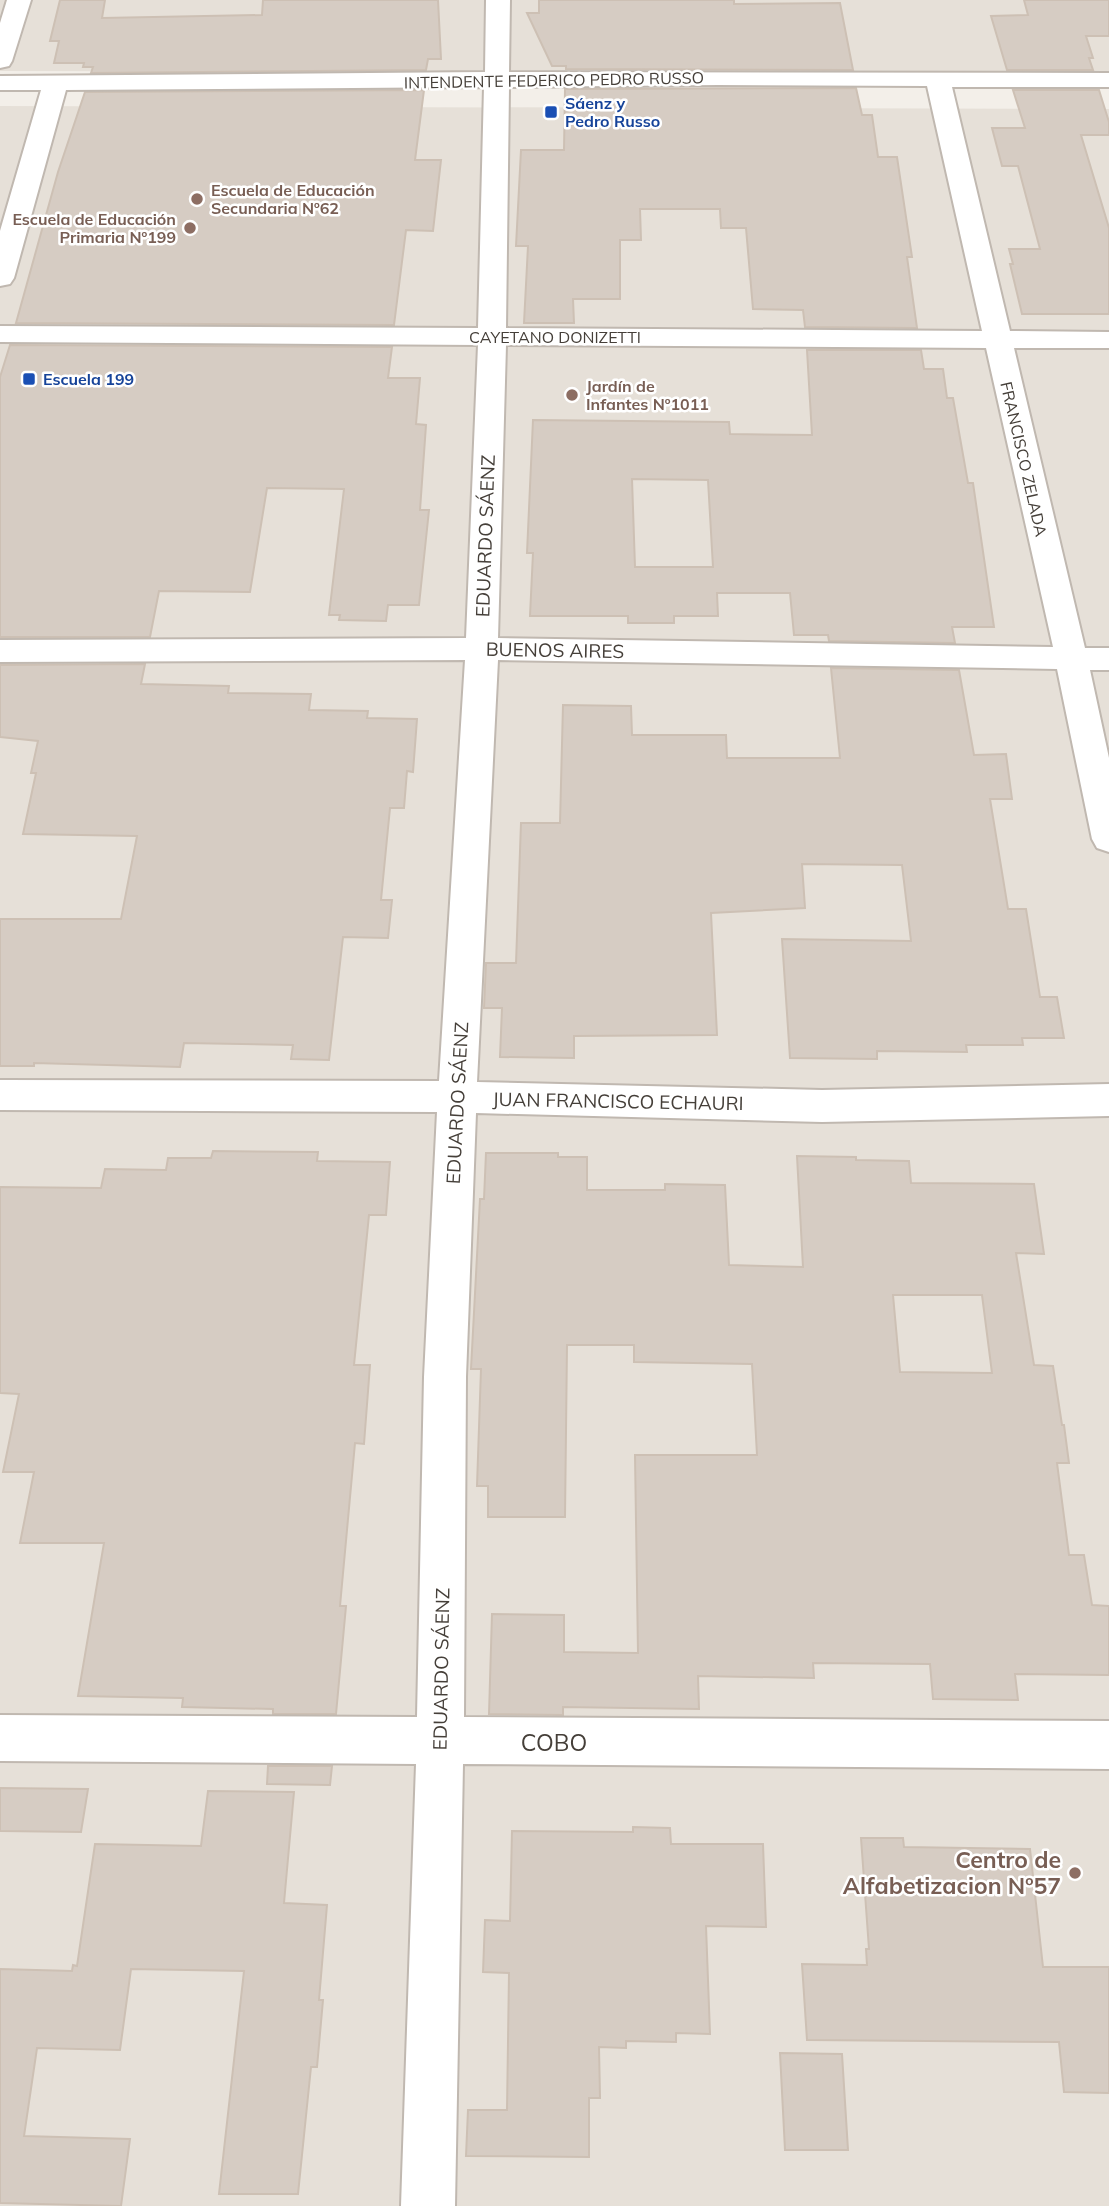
<svg xmlns="http://www.w3.org/2000/svg" width="1109" height="2206" font-family="Mulish,sans-serif">
<style>
.residential{fill:#e6e0d8}
.building{fill:#d6ccc3;stroke:#cdc0b4;stroke-width:2;fill-rule:evenodd}
.lines{fill:none;stroke-linecap:round;stroke-linejoin:round}
.minor-casing{stroke:#c0b8b0;stroke-width:4}
.minor{fill:#fff;fill-rule:evenodd}
.transit-dot{fill:#1a4fb4;stroke:#fff;stroke-width:2.5}
.education-dot{fill:#8d6e63;stroke:#fff;stroke-width:2.5}
.labels{text-anchor:middle;stroke-width:5;stroke-linejoin:round;paint-order:stroke}
.far-street-label{font-size:16px;fill:#453f39;stroke:#fff}
.far-transit-label{font-size:16px;font-weight:bold;fill:#164399;stroke:#fff;text-anchor:start}
.far-education-label{font-size:16px;font-weight:bold;fill:#785e54;stroke:#fff;text-anchor:start}
.street-label{font-size:19px;fill:#453f39;stroke:#fff}
.near-street-label{font-size:23px;fill:#453f39;stroke:#fff}
.near-education-label{font-size:23px;font-weight:bold;fill:#785e54;stroke:#fff;text-anchor:end}
</style>
<rect width="100%" height="100%" fill="#f3efe9"/>
<g class="residential">
<path d="M0,0h1109v73l-1109,-2z"/>
<path d="M0,106l1109,3v2097h-1109z"/>
</g>
<g class="building">
<path d="M60,0h45l-3,18 160,-3 1,-15h175l3,59h-13l-2,11 -335,3 2,-6h-10l1,-4h-30l5,-22h-9z"/>
<path d="M539,0h195v4l106,-1 13,67 -287,-1v-3h-14l-25,-53h12z"/>
<path d="M1024,0h85v36h-23l7,22h-4l4,12h-86l-16,-54 37,-1z"/>
<path d="M856,88l6,27h10l6,42h19l15,100h-5l10,71 -112,-1 -2,-17 -50,-1 -7,-81h-25l-1,-19h-80l1,31h-21v59h-47l1,24h-50l4,-77h-12l5,-96h43l1,-61z"/>
<path d="M424,90l-9,70h26l-8,71 -27,-1 -12,95 -378,-2 42,-151 27,-80z"/>
<path d="M1013,90h86l10,32v13h-28l28,93v86h-87l-12,-50h3l-4,-15h31l-22,-83h-16l-10,-38h33z"/>
<path d="M10,345l382,2 -4,31h32l-4,46 10,1 -6,85h9l-10,95h-31l-2,16 -47,-1 1,-5h-11l15,-126 -77,-1 -17,104 -91,-1 -9,46h-150v-260z"/>
<path d="M807,350h114l3,19h19l4,29h6l15,85h5l21,144h-42l3,16 -126,-2 -1,-6h-34l-4,-42h-73l1,23h-44v7h-46v-7h-98l3,-63h-6l6,-133 196,2 1,12 82,1zM632,479l76,1 5,87h-78z"/>
<path d="M145,664l-4,20 88,2 -1,7 83,1 -2,16 59,1 -1,7 50,1 -4,53 -6,-1 -3,37h-14l-9,92h11l-4,38 -45,-1 -14,123 -38,-1 2,-14 -109,-2 -4,24 -146,-4v3h-34v-147h121l16,-83 -114,-2 13,-61h-5l7,-32 -38,-4v-72z"/>
<path d="M831,668l128,2 15,85 32,-1 6,45h-22l18,110h18l14,88h17l7,41h-42l1,7h-57l1,7 -90,-1v8l-87,-1 -8,-119 129,2 -9,-76 -100,-1 3,44 -94,5 6,122 -143,1v22l-74,-1 2,-49h-18l2,-45h30l5,-140h39l3,-118 68,1 1,29h94l1,23h113z"/>
<path d="M213,1151l105,1 -1,9 73,1 -4,53h-17l-15,150h16l-6,79 -9,-1 -15,163h6l-10,108h-63v-5l-91,-2 1,-9 -105,-2 26,-153h-84l14,-71h-31l16,-78 -19,-1v-206l101,1 4,-19 61,1 2,-12h43z"/>
<path d="M486,1153h72v4h29v33h78v-6l60,1 4,80 74,2 -6,-111 59,1v3l53,1 2,22 123,1 10,70 -28,-1 18,112 19,1 9,59h2l5,38h-12l12,92h15l8,50 17,1v69l-94,-1 3,26 -85,-1 -3,-35 -117,-1 1,15 -116,-2 1,33 -136,-2v8l-74,-1 3,-100 72,1v37l74,1 -3,-198h122l-5,-91 -118,-2v-17h-67l-2,172h-77v-31h-11l4,-117h-10l9,-170h4zM893,1295h89l10,78 -92,-1z"/>
<path d="M268,1766h64l-2,19 -63,-1z"/>
<path d="M0,1788l88,1 -7,43 -81,-1z"/>
<path d="M208,1791l86,1 -10,111 43,2 -8,95h4l-6,67h-6l-13,127h-79l25,-223 -113,-2 -11,81 -83,-2 -13,88 106,3 -9,67 -121,-3v-234l72,2 1,-6 4,1 18,-122 106,2z"/>
<path d="M633,1827l37,1 1,16h92l3,83 -60,-1 4,108 -34,-1v9l-50,-1v7l-27,-1 1,51h-11v59l-123,-1 2,-46h39l2,-137 -26,-1 2,-52 25,1 2,-90 121,1z"/>
<path d="M861,1838h42l1,9 126,2 13,118h66v126l-45,-1 -5,-50 -252,-2 -5,-76 65,1 -1,-16h3z"/>
<path d="M780,2053l62,1 6,96h-63z"/>
</g>
<g class="lines">
<g class="minor-casing">
<g id="minor">
<path d="M7,0h24l-19,61 -3,5 -9,2v-45z"/>
<path d="M486,0h24l-1,72 600,1v14h-157l58,244 99,1v16h-95l71,300h24v22h-19l19,88v94l-12,-4 -5,-9 -35,-170 -559,-9 -21,422 345,8 287,-6v32l-287,6 -346,-9 -10,264 -2,340 645,4v48l-646,-5 -8,442h-54l15,-442 -416,-3v-46l417,2 7,-340 13,-265 -437,-2v-30l439,1 26,-421 -465,2v-22l466,-2 12,-293 -478,-3v-16l478,2 6,-241 -418,3 -52,188 -4,6 -10,2v-55l41,-141h-41v-14l485,-4zM718,85l209,1 55,245 -476,-3 3,-241zM506,345l480,3 67,299 -555,-9z"/>
</g>
</g>
<use href="#minor" class="minor"/>
</g>
<g class="transit-dot">
<rect x="544" y="105" width="14" height="14" rx="3.5"/>
<rect x="22" y="372" width="14" height="14" rx="3.5"/>
</g>
<g class="education-dot">
<circle cx="197" cy="199" r="7"/>
<circle cx="190" cy="228" r="7"/>
<circle cx="572" cy="395" r="7"/>
<circle cx="1075" cy="1873" r="7"/>
</g>
<g class="labels">
<g class="far-street-label">
<text transform="translate(554 80) rotate(-1)" y="6">INTENDENTE FEDERICO PEDRO RUSSO</text>
<text x="555" y="343">CAYETANO DONIZETTI</text>
<text transform="translate(1024 459) rotate(77)" y="6">FRANCISCO ZELADA</text>
</g>
<g class="far-transit-label">
<text x="565" y="109">Sáenz y<tspan x="565" dy="18">Pedro Russo</tspan></text>
<text x="43" y="385">Escuela 199</text>
</g>
<g class="far-education-label">
<text x="211" y="196">Escuela de Educación<tspan x="211" dy="18">Secundaria Nº62</tspan></text>
<text x="176" y="225" text-anchor="end">Escuela de Educación<tspan x="176" dy="18">Primaria Nº199</tspan></text>
<text x="586" y="392">Jardín de<tspan x="586" dy="18">Infantes Nº1011</tspan></text>
</g>
<g class="street-label">
<text transform="translate(485 536) rotate(-88)" y="7">EDUARDO SÁENZ</text>
<text transform="translate(555 650) rotate(1)" y="7">BUENOS AIRES</text>
<text transform="translate(618 1101) rotate(1)" y="7">JUAN FRANCISCO ECHAURI</text>
<text transform="translate(457 1103) rotate(-87)" y="7">EDUARDO SÁENZ</text>
<text transform="translate(441 1669) rotate(-89)" y="7">EDUARDO SÁENZ</text>
</g>
<g class="near-street-label">
<text x="554" y="1751">COBO</text>
</g>
<g class="near-education-label">
<text x="1061" y="1868">Centro de<tspan x="1061" dy="26">Alfabetizacion Nº57</tspan></text>
</g>
</g>
</svg>
